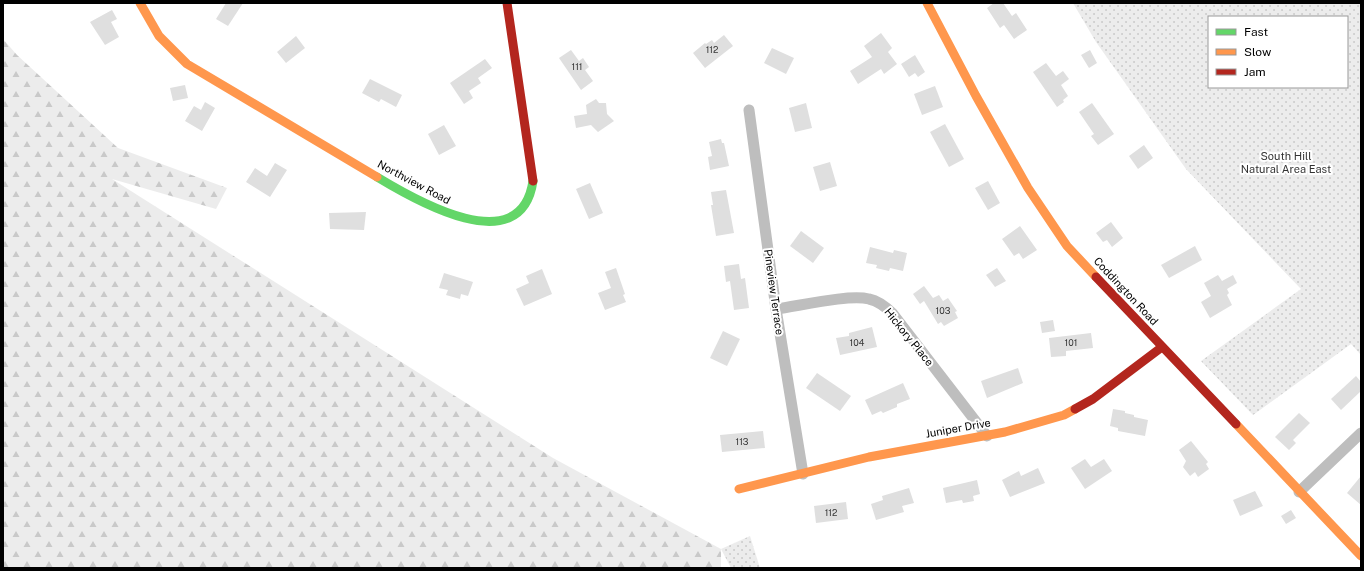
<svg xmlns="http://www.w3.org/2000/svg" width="1364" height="571" font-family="'Public Sans',sans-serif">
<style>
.forest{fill:url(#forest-firs)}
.park{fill:url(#park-dots);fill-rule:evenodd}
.building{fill:#dfdfdf}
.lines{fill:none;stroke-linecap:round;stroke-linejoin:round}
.street{stroke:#bebebe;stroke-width:11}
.fast{stroke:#63d668;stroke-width:9}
.slow{stroke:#ff974d;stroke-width:9}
.jam{stroke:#b3261e;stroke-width:9}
.labels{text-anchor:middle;stroke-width:4;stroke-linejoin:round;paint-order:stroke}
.number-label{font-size:9px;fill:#383838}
.park-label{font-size:11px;fill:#333;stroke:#fff}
.street-label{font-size:11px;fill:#000;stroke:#fff}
</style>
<defs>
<pattern id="forest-firs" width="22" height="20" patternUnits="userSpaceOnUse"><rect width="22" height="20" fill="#ececec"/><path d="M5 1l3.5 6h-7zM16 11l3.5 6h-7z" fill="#c9c9c9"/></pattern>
<pattern id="park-dots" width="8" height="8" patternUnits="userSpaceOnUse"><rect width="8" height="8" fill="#ececec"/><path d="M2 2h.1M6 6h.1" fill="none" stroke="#c9c9c9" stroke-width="1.8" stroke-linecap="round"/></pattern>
</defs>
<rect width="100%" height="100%" fill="#fff"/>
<path class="forest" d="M3,39l14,16 101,93 109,40 -11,21 -104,-30 441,279 168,91v19h-718z"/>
<g class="park">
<path d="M1073,3h288v352l-10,-11 -98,71 -52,-54 100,-72 -115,-120 -90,-127zM1209,17h138v70h-138z"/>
<path d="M750,536l10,32h-29l-10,-19z"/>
</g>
<g class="building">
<path d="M226,3h17l-15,23 -12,-7z"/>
<path d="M994,3h9l9,13 4,-3 11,17 -13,9 -10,-14 -4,3 -13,-20z"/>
<path d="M112,10l5,9 -6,3 8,15 -14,8 -15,-23z"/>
<path d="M881,33l11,15 -4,4 9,12 -13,10 -3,-5 -23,15 -8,-13 22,-14 -8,-11z"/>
<path d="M724,35l9,11 -28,22 -12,-15 12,-10 1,1 6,-4 2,3z"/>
<path d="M296,36l9,12 -19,15 -9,-11z"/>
<path d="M772,48l22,10 -8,16 -22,-11z"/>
<path d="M571,50l8,11 4,-3 6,9 -4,3 8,11 -12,9 -22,-32z"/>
<path d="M1090,50l7,13 -8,5 -8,-13z"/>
<path d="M915,55l10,17 -7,5 -3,-4 -6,4 -8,-13z"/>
<path d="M485,59l7,9 -14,10 3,5 -12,8 4,7 -9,6 -14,-21z"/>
<path d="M1046,63l10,13 7,-5 6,8 -8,6 7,11 -5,4 1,2 -7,5 -24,-35z"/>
<path d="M370,79l32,16 -6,12 -15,-8 -2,3 -17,-9z"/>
<path d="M185,85l3,13 -15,3 -3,-13z"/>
<path d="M935,86l8,21 -21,8 -8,-21z"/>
<path d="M596,99l3,4h7l1,11 7,7 -16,11 -7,-7 -15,3 -2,-12 13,-2 -1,-9z"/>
<path d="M205,102l10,6 -13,23 -17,-10 9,-15 7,4z"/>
<path d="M806,103l6,25 -17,4 -6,-24z"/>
<path d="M1092,103l22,31 -16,11 -7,-9 3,-2 -15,-22z"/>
<path d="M945,124l19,35 -15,8 -19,-35z"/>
<path d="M444,125l12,21 -17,9 -11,-21z"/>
<path d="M721,139l1,4h2l5,23 -19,4 -2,-13 4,-1 -3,-14z"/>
<path d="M1144,145l9,13 -15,11 -9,-13z"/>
<path d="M830,162l7,24 -17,5 -7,-24z"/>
<path d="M275,163l12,7 -17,27 -24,-15 9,-14 12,8z"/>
<path d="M988,181l12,22 -12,7 -13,-22z"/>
<path d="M590,183l13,30 -14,6 -13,-30z"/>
<path d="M726,190l8,43 -18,3 -5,-31h2l-2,-13z"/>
<path d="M366,212l-2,18 -34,-1 -1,-16z"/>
<path d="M1111,222l12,16 -11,9 -5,-7 -4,2 -7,-9z"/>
<path d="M1020,226l17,24 -14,9 -4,-6 -5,3 -12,-17z"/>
<path d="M801,231l23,17 -11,15 -23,-17z"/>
<path d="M1195,246l7,14 -33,18 -8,-13z"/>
<path d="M870,247l23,6 1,-3 13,3 -4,18 -13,-3 -1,3 -13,-3 1,-3 -11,-2z"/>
<path d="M739,264l2,15 4,-1 4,30 -15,2 -4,-29 -4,1 -2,-16z"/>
<path d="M616,268l9,26 -2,1 3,7 -21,8 -7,-17 13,-5 -6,-16z"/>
<path d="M997,268l9,13 -11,6 -9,-12z"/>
<path d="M542,269l10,25 -28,12 -8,-17 13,-6 -3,-7z"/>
<path d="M444,273l29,9 -5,14 -7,-2 -1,5 -14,-4 2,-5 -9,-2z"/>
<path d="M1218,275l4,6 11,-6 4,8 -10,6 2,4 -2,2 5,10 -22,13 -9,-16 10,-6 -7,-13z"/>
<path d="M924,286l9,12 6,-3 4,6 5,-3 9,13 -2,1 3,6 -14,8 -3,-4 -3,2 -14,-23 -4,3 -7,-10z"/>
<path d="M1053,320l2,11 -13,2 -2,-11z"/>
<path d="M872,327l5,20 -37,8 -4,-17 13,-2v-3z"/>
<path d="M723,331l17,8 -13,27 -17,-8z"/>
<path d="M1091,333l2,15 -27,3v5l-15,1 -2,-19z"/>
<path d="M1018,368l5,15 -36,15 -6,-17z"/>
<path d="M817,373l34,23 -11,15 -34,-23z"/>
<path d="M1356,376l5,6v9l-20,19 -10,-11z"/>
<path d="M903,383l7,16 -13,5v3l-14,6 -2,-2 -9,4 -7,-15z"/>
<path d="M1113,409l12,2v2l9,2v2l14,3 -3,16 -27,-5v-3l-8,-2z"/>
<path d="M1299,413l11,10 -17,17 3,3 -7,7 -14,-13z"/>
<path d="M763,431l2,17 -43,4 -2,-17z"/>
<path d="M1191,441l17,21 -2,2 3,5 -11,8 -3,-5 -5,4 -7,-9 3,-6 -7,-11z"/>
<path d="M1085,459l6,8 13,-8 8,12 -27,18 -14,-21z"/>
<path d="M1038,468l7,15 -35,14 -8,-17 17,-9 2,5z"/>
<path d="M1361,476v29l-14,-12z"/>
<path d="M977,480l3,14 -7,2 1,5 -11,2 -1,-3 -16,3 -3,-15z"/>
<path d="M909,488l5,15 -12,3 2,6 -28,8 -5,-16 12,-4 -1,-4z"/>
<path d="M1255,491l8,15 -23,10 -7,-16z"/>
<path d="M846,502l2,17 -32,4 -2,-17z"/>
<path d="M1291,510l5,8 -10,6 -5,-8z"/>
</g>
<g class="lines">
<g class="street">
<path d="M749,110l27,199 27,165"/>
<path d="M776,309c23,-3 73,-15 93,-10 10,2 17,8 24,15l94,122"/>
<path d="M1299,492l62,-59"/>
</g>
<path class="fast" d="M377,177c38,23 144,85 156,4"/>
<g class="slow">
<path d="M140,3l19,33 28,28 190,113"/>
<path d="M927,3l49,93 52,92 39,58 29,31"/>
<path d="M1236,424l125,132"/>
<path d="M739,489l130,-32 136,-25 59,-17 11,-6"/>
</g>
<g class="jam">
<path d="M507,3l26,178"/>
<path d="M1096,277l140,147"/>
<path d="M1075,409l18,-10 69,-52"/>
</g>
</g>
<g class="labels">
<g class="number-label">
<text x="712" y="53">112</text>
<text x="577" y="70">111</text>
<text x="943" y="314">103</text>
<text x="857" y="346">104</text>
<text x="1071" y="346">101</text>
<text x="742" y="445">113</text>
<text x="831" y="516">112</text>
</g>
<g class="park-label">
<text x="1286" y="160">South Hill<tspan x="1286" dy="13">Natural Area East</tspan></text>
</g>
<g class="street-label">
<text transform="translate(414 182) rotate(28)" y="4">Northview Road</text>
<text transform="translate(1126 291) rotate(47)" y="4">Coddington Road</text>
<text transform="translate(774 292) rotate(82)" y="4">Pineview Terrace</text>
<text transform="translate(909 337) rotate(51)" y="4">Hickory Place</text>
<text transform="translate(958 428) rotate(-10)" y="4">Juniper Drive</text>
</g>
</g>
<rect width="1364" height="571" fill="none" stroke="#000000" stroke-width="8"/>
<rect x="1208" y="16" width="140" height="72" fill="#ffffff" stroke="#999999"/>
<rect x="1216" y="29" width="20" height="6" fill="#63d668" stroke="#999999"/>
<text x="1244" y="36" font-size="12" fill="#000000">Fast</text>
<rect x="1216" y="49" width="20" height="6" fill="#ff974d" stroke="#999999"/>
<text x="1244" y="56" font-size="12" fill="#000000">Slow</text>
<rect x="1216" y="69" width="20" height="6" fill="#b3261e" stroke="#999999"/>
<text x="1244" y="76" font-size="12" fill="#000000">Jam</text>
</svg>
